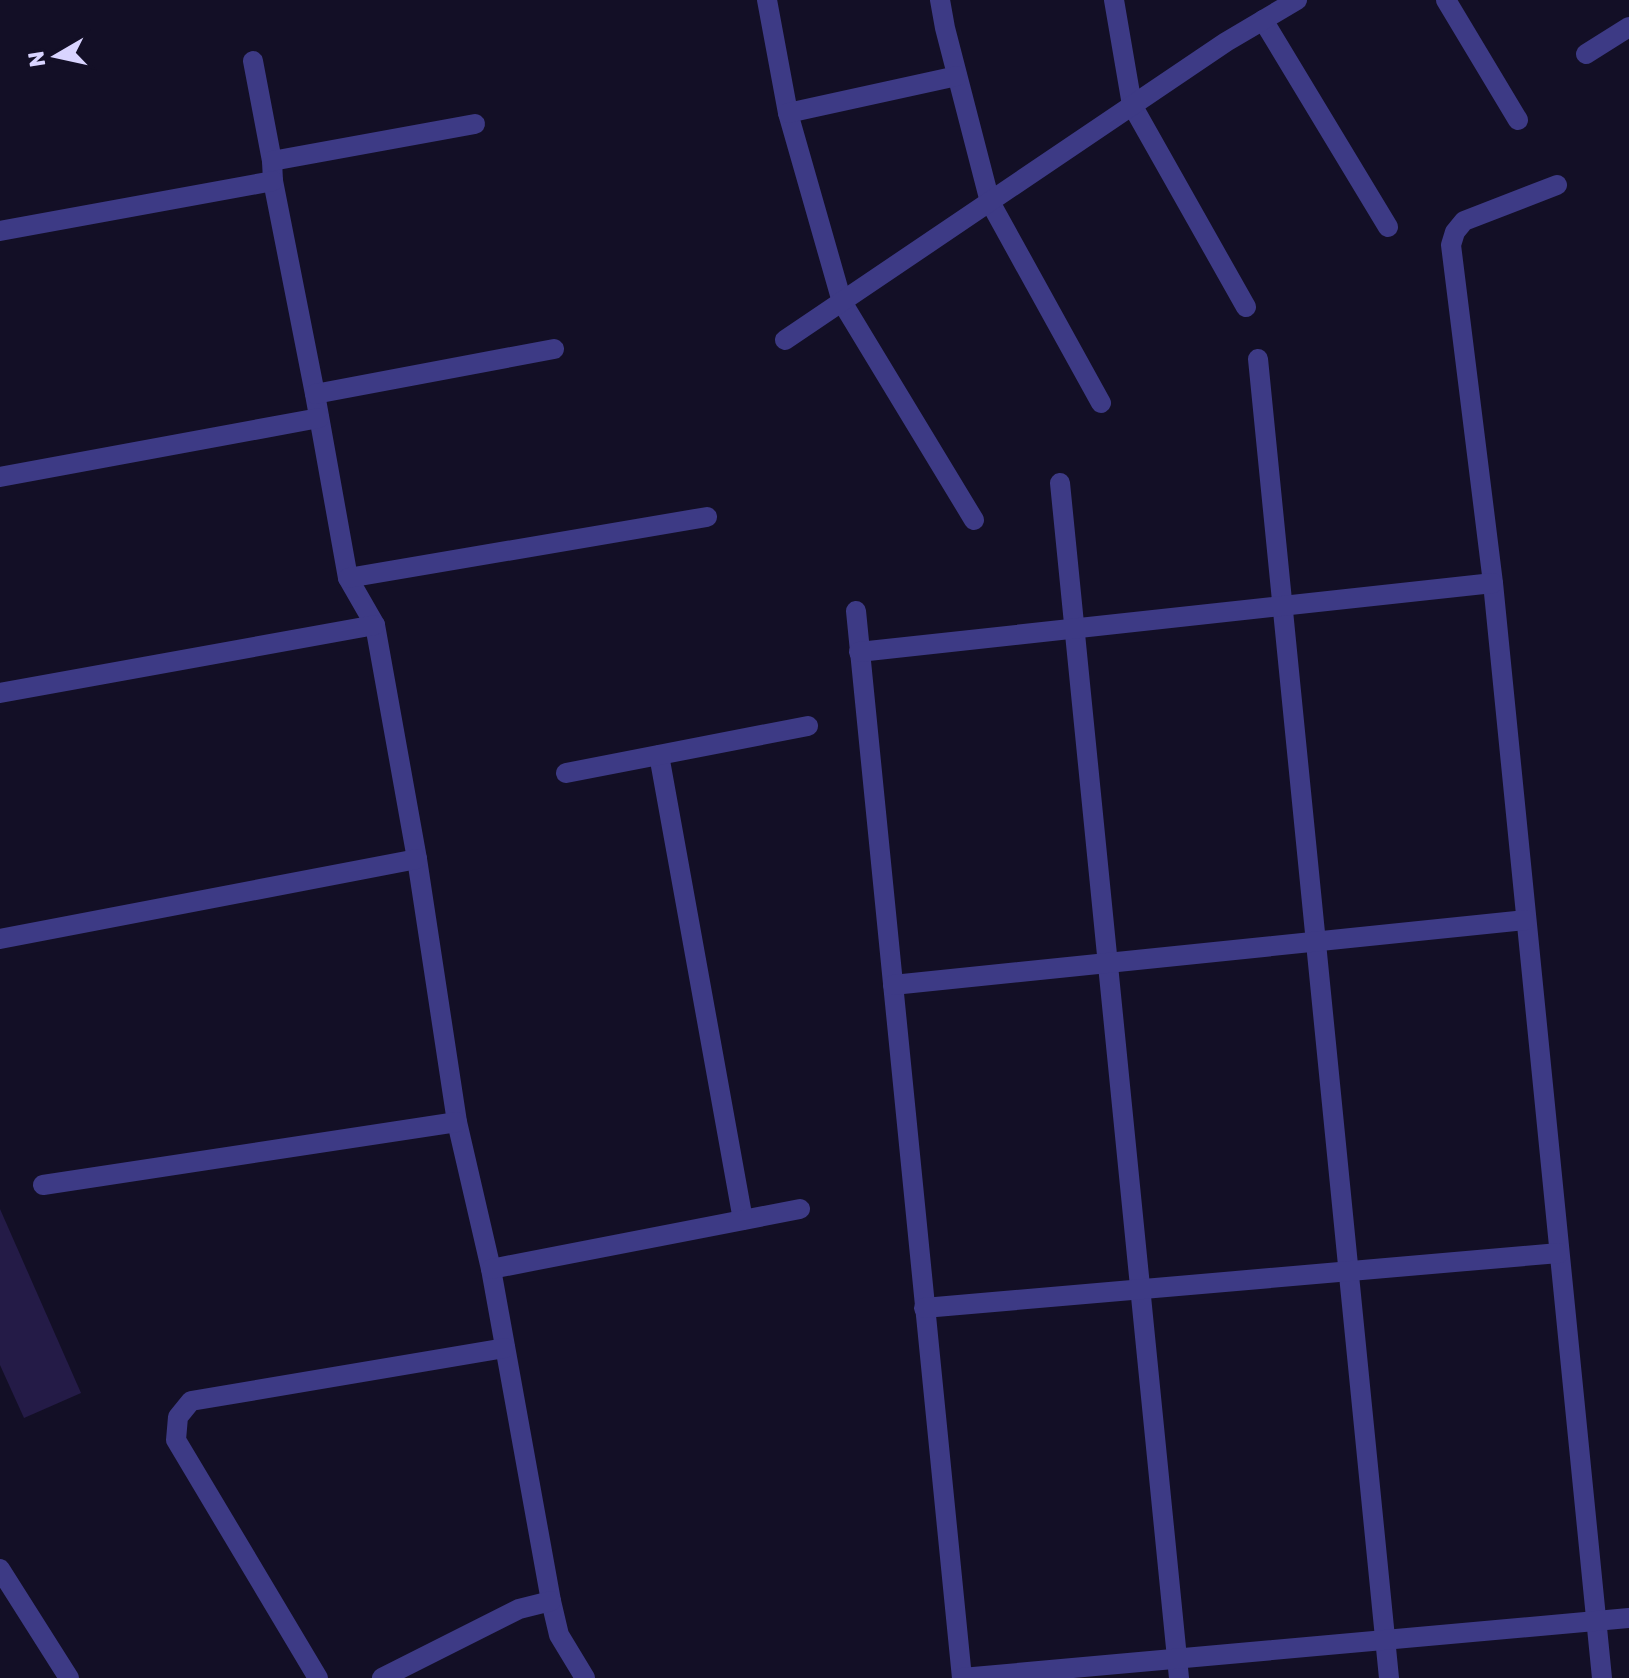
<svg xmlns="http://www.w3.org/2000/svg" width="1629" height="1678" font-family="Rubik,sans-serif">
<style>
.building{fill:#241b47}
.lines{fill:none;stroke-linecap:round;stroke-linejoin:round}
.minor{stroke:#3d3a85;stroke-width:20}
</style>
<rect width="100%" height="100%" fill="#130f26"/>
<path class="building" d="M0,1209l81,184 -57,25 -24,-53z"/>
<g class="lines">
<g class="minor">
<path d="M767,0l21,113 54,189 132,218"/>
<path d="M940,0l5,28 45,174 111,201"/>
<path d="M1114,0l18,105 114,202"/>
<path d="M1446,0l72,120"/>
<path d="M1263,20l125,207"/>
<path d="M1586,54l43,-27"/>
<path d="M253,61l19,100 1,20 42,213 33,184 27,47 42,234 40,263 34,147 60,332 8,34 26,43"/>
<path d="M788,113l169,-37"/>
<path d="M272,161l203,-37"/>
<path d="M1557,185l-93,36 -9,11 -4,13 42,338 109,1095"/>
<path d="M0,231l273,-50"/>
<path d="M785,340l441,-298 71,-42"/>
<path d="M1258,359l131,1319"/>
<path d="M315,394l239,-45"/>
<path d="M0,477l319,-59"/>
<path d="M1060,483l119,1195"/>
<path d="M348,578l359,-61"/>
<path d="M856,611l106,1067"/>
<path d="M859,652l634,-69"/>
<path d="M0,693l375,-68"/>
<path d="M659,755l84,465"/>
<path d="M566,773l242,-47"/>
<path d="M0,939l417,-80"/>
<path d="M893,985l633,-65"/>
<path d="M43,1185l414,-63"/>
<path d="M491,1269l309,-60"/>
<path d="M924,1308l635,-55"/>
<path d="M0,1569l69,109"/>
<path d="M318,1678l-142,-238 2,-23 13,-16 314,-53"/>
<path d="M382,1678l137,-69 32,-8"/>
<path d="M962,1678l667,-60"/>
</g>
</g>
<g transform="translate(56 56) rotate(261)" stroke="#130f26" stroke-width="6" paint-order="stroke">
<path d="M0-6L14 30L0 20L-14 30Z" fill="#d9d4ff"/>
<text y="-12" font-size="22" font-weight="bold" text-anchor="middle" fill="#d9d4ff">N</text>
</g>
</svg>
